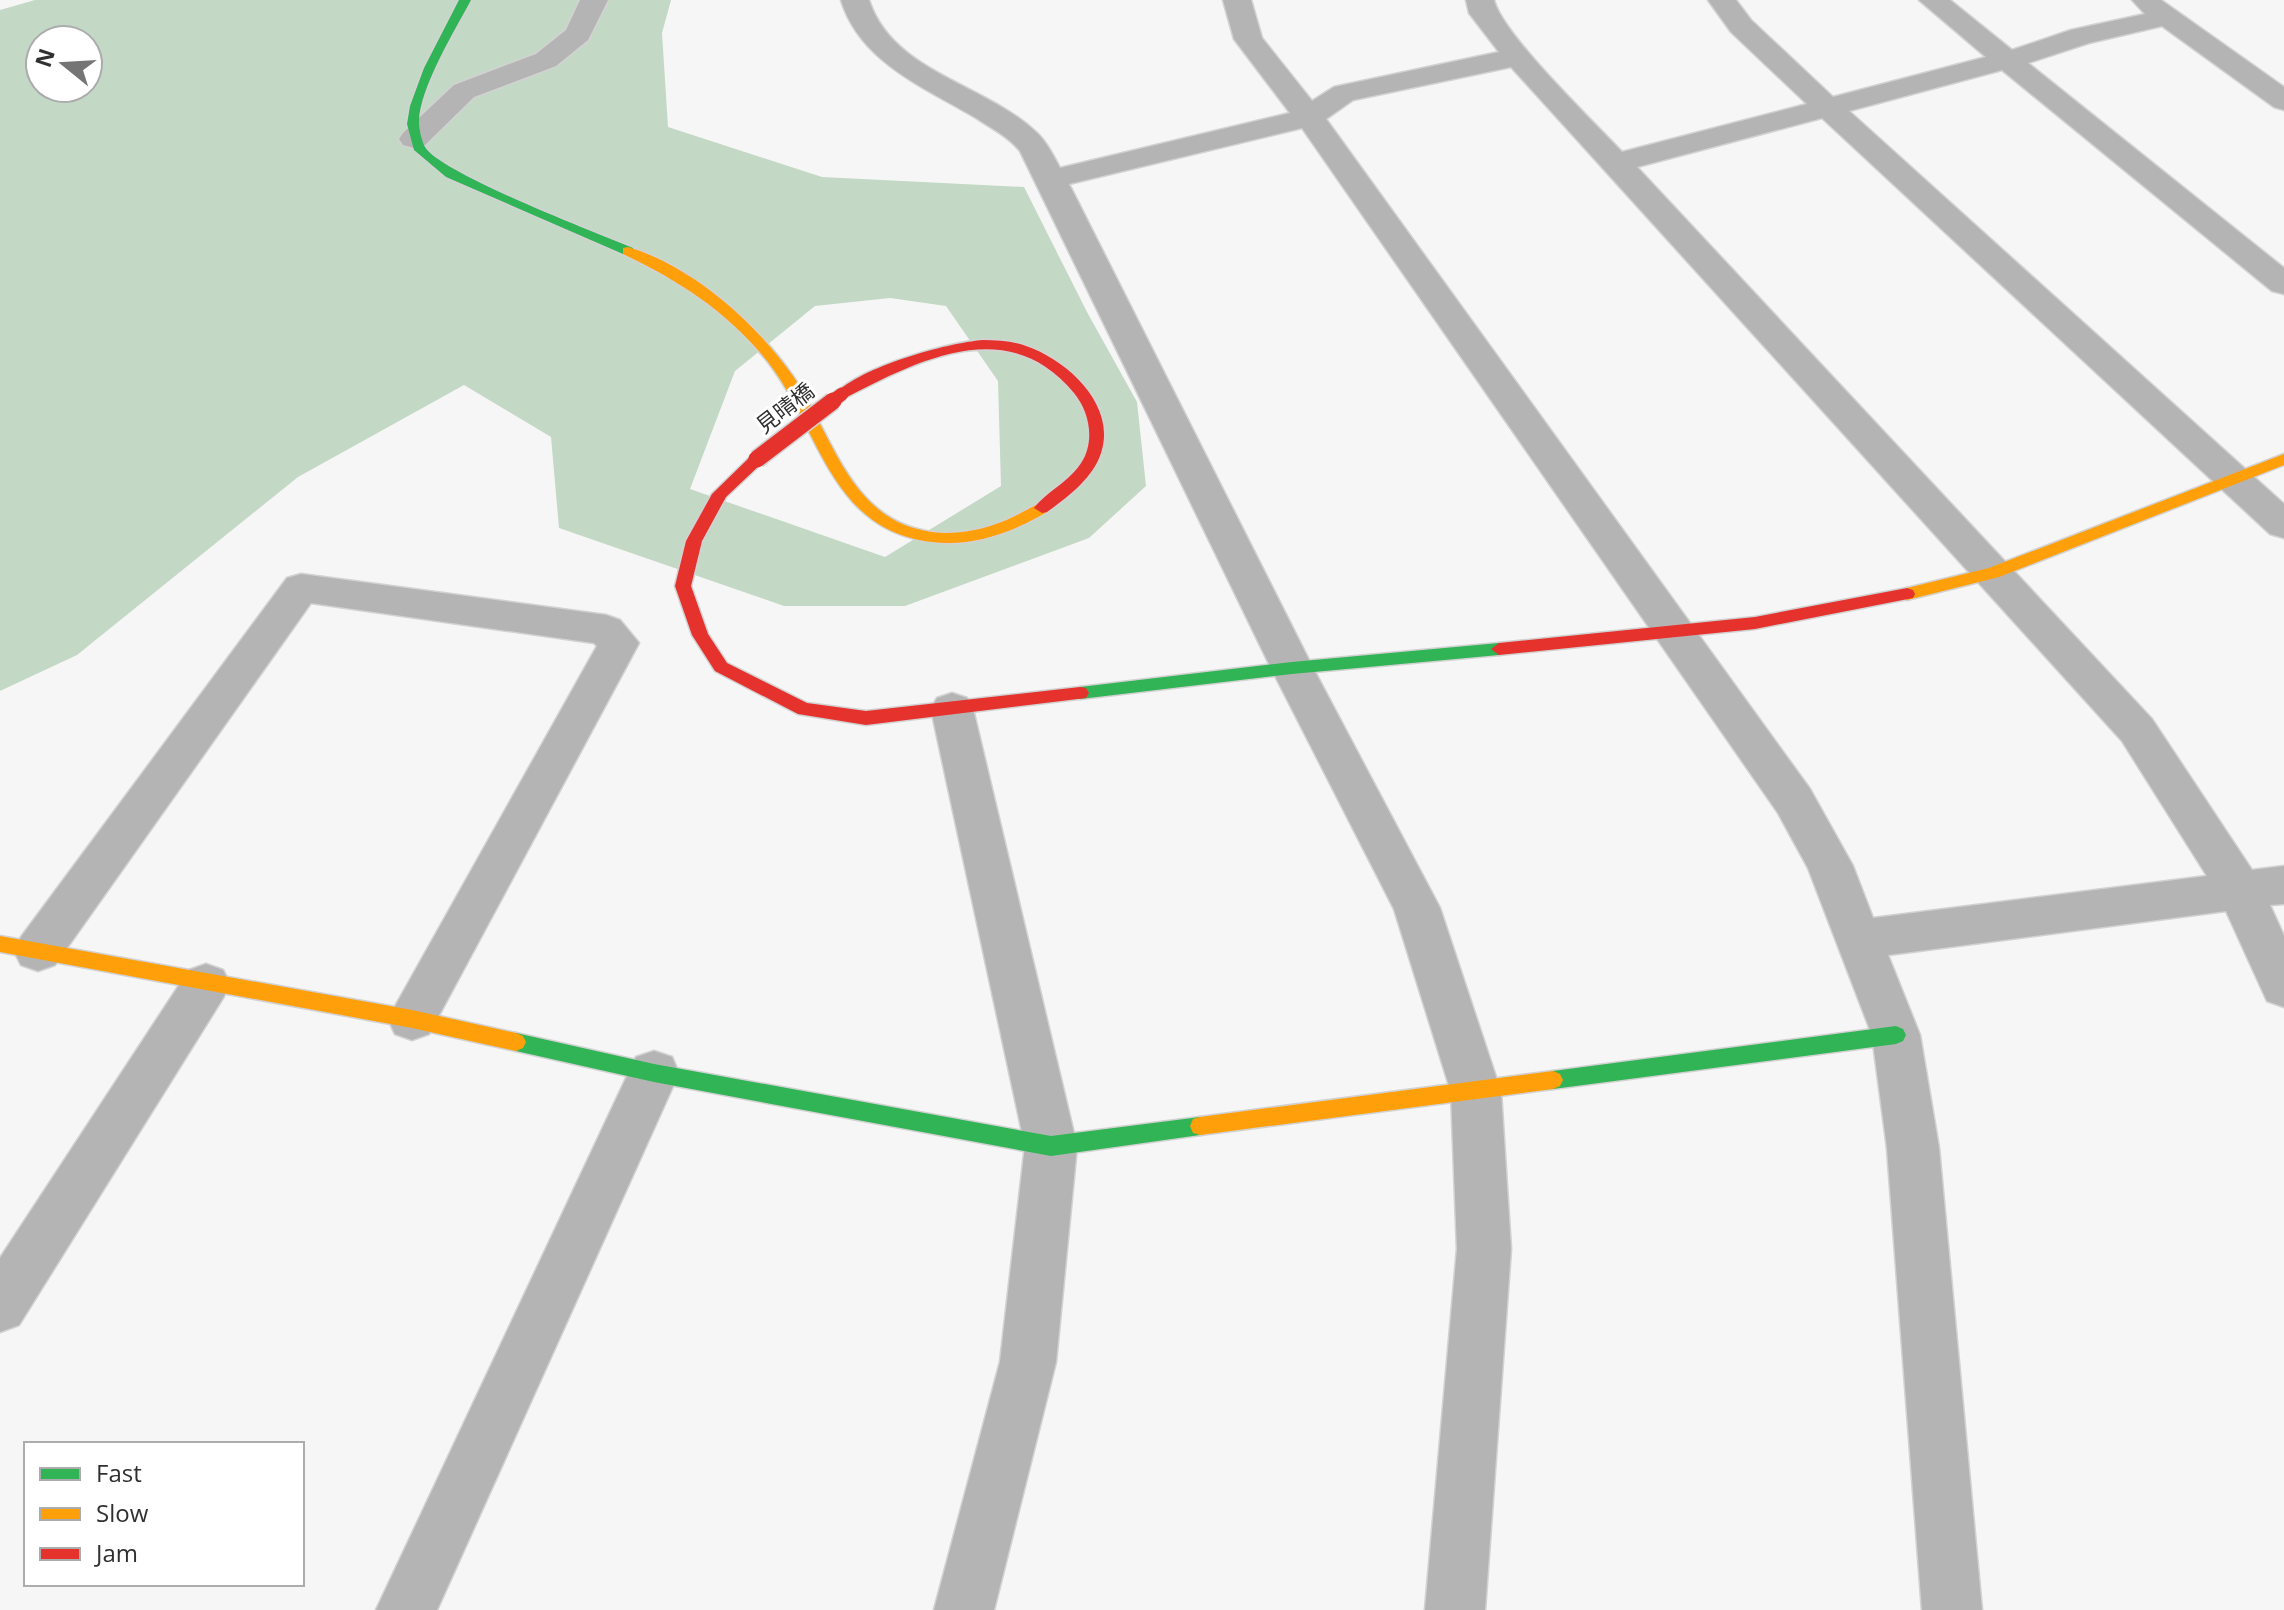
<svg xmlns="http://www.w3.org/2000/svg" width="2284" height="1610" font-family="'Open Sans','Noto Sans JP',sans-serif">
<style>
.forest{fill:#c4d8c6;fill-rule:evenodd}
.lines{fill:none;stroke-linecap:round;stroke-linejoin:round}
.street-casing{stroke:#d2d2d3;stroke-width:3}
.fast-casing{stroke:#d2d2d3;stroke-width:3}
.slow-casing{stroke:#d2d2d3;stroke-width:3}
.jam-casing{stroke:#d2d2d3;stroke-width:3}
.street{fill:#b5b4b4;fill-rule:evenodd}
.fast{fill:#30b455;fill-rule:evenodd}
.slow{fill:#ff9f0a;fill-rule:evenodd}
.jam{fill:#e5322d;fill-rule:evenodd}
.jam-bridge-far1-casing{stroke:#d2d2d3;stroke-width:15;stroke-linecap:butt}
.jam-bridge-casing{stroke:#d2d2d3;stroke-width:20;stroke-linecap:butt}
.jam-bridge-far1{stroke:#e5322d;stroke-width:13}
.jam-bridge{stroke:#e5322d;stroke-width:17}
.labels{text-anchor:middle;stroke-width:6;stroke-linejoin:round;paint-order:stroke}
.street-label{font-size:22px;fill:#303031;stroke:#fff}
</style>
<rect width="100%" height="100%" fill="#f6f6f6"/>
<path class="forest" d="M35,0h636l-9,33 6,94 154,50 202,10 63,125 50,90 9,84 -57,52 -184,68h-121l-225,-78 -8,-91 -87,-52 -166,92 -221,178 -77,36v-681zM40,40h48v48h-48zM890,298l56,8 52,75 3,105 -116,71 -195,-68 45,-118 80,-65z"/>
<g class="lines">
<g class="street-casing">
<g id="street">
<path d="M580,0h28l-20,40 -32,26 -82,31 -49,48 -11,3 -11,-3 -4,-6 4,-6 51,-48 82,-31 30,-24z"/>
<path d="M841,0h28c23,72 116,84 167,132 10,9 17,23 24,36l230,-55 -56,-74 -11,-39h28l11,38 50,63 22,-14 165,-35 -30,-39 -3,-13h28c8,34 100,122 128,152l185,-48 -76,-72 -23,-32h28l15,20 82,77 153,-40 -67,-57h31l62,50 59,-20 74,-16 -13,-14h29l123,87v23l-10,-3 -112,-81 -73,17 -61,20 256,205v26l-12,-3 -270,-221 -153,41 435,393v34l-14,-4 -448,-416 -185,49 515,552 100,151 32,-4v38l-14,1 14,31v71l-17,-6 -41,-90 -338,44 32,80 19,113 43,462h-60l-35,-462 -15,-113 -64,-167 -30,-55 -476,-685 -233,56 244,484 127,240 61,184 10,157 -26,361h-60l32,-361 -6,-157 -57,-183 -123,-241 -251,-517c-11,-14 -29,-23 -44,-33 -52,-31 -116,-56 -135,-118zM1511,67l611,674 85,135 -334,42 -20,-52 -43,-77 -484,-670 27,-19z"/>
<path d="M301,574l305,41 14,5 19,23 -210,391 -17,6 -17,-6 -7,-15 209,-373 -3,-3 -283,-40 -256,362 -17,6 -17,-6 -7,-14 7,-14 266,-359z"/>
<path d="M952,693l15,5 6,11 104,437 -21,216 -62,248h-60l66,-248 25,-216 -94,-437 6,-11z"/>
<path d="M206,964l17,6 7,14 -7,14 -204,327 -19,7v-74l189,-288z"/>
<path d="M654,1051l18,6 7,16 -242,537h-61l260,-553z"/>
</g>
</g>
<g class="fast-casing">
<g id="fast">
<path d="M459,0h12c-16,30 -53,91 -52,123 0,6 3,19 6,24 15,26 172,86 208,101v6h-10l-177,-77 -32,-27 -7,-26 3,-18 14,-38z"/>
<path d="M1499,643l8,6 -8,6 -207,19 -212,25 -9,-6 9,-6 212,-25z"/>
<path d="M1896,1026l7,3 3,6 -3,6 -7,3 -343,45 -7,-3 -3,-6 3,-6 7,-3z"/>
<path d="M516,1033l138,31 397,72 149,-19 7,2 3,7 -3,7 -7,2 -149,21 -397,-74 -138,-31 -7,-3 -3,-6 3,-6z"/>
</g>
</g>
<g class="slow-casing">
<g id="slow">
<path d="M628,247c64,19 128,76 165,129 43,64 58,153 151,157 25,0 49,-6 71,-17 9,-4 17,-10 27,-13l8,5 -3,4c-34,20 -74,35 -115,30 -102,-12 -111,-111 -164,-180 -39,-49 -88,-81 -145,-108v-6z"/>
<path d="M2284,454v11l-285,112 -92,23 -8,-6 8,-6 82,-20z"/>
<path d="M0,936l412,74 104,23 7,3 3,6 -3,6 -7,3 -104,-23 -412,-76z"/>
<path d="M1553,1071l7,3 3,6 -3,6 -7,3 -353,46 -7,-2 -3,-7 3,-7 7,-2z"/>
</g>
</g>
<g class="jam-casing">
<g id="jam">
<path d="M983,340c15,0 29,1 43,6 41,14 91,59 75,107 -8,25 -33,44 -54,59l-5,1 -8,-5c15,-19 40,-28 51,-52 9,-21 3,-46 -11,-63 -65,-79 -153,-34 -227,4l-5,2 -7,-5c26,-27 111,-51 148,-54z"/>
<path d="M757,454l5,1v8l-36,34 -24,44 -11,45 17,48 19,29 80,40 59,8 214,-24 6,1 3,5 -3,5 -220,27 -68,-11 -83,-43 -23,-36 -17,-49 11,-45 26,-47 40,-39z"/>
<path d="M1907,588l6,2 2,4 -2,4 -158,31 -256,26 -8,-6 8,-6 256,-26z"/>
</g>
</g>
<use href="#street" class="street"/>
<use href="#fast" class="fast"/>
<use href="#slow" class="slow"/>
<use href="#jam" class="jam"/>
<g class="jam-bridge-far1-casing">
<path id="jam-bridge-far1" d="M830,403l12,-9"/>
</g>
<g class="jam-bridge-casing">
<path id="jam-bridge" d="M757,459l76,-58"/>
</g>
<use href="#jam-bridge-far1" class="jam-bridge-far1"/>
<use href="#jam-bridge" class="jam-bridge"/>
</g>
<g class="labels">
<g class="street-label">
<text transform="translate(785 408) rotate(-38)" y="8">見晴橋</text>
</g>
</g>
<rect x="24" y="1442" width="280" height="144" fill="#ffffff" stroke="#acacad" stroke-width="2"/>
<rect x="40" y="1468" width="40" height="12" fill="#30b455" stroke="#acacad" stroke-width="2"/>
<text x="96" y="1482" font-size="24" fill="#303031">Fast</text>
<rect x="40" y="1508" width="40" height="12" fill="#ff9f0a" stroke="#acacad" stroke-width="2"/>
<text x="96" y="1522" font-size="24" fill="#303031">Slow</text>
<rect x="40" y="1548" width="40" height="12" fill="#e5322d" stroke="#acacad" stroke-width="2"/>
<text x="96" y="1562" font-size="24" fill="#303031">Jam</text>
<g transform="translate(64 64) rotate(288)"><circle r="38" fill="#ffffff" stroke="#acacad" stroke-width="2"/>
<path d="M0-6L14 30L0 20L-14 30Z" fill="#757576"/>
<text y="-12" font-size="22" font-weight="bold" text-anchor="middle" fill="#303031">N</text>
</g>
</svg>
